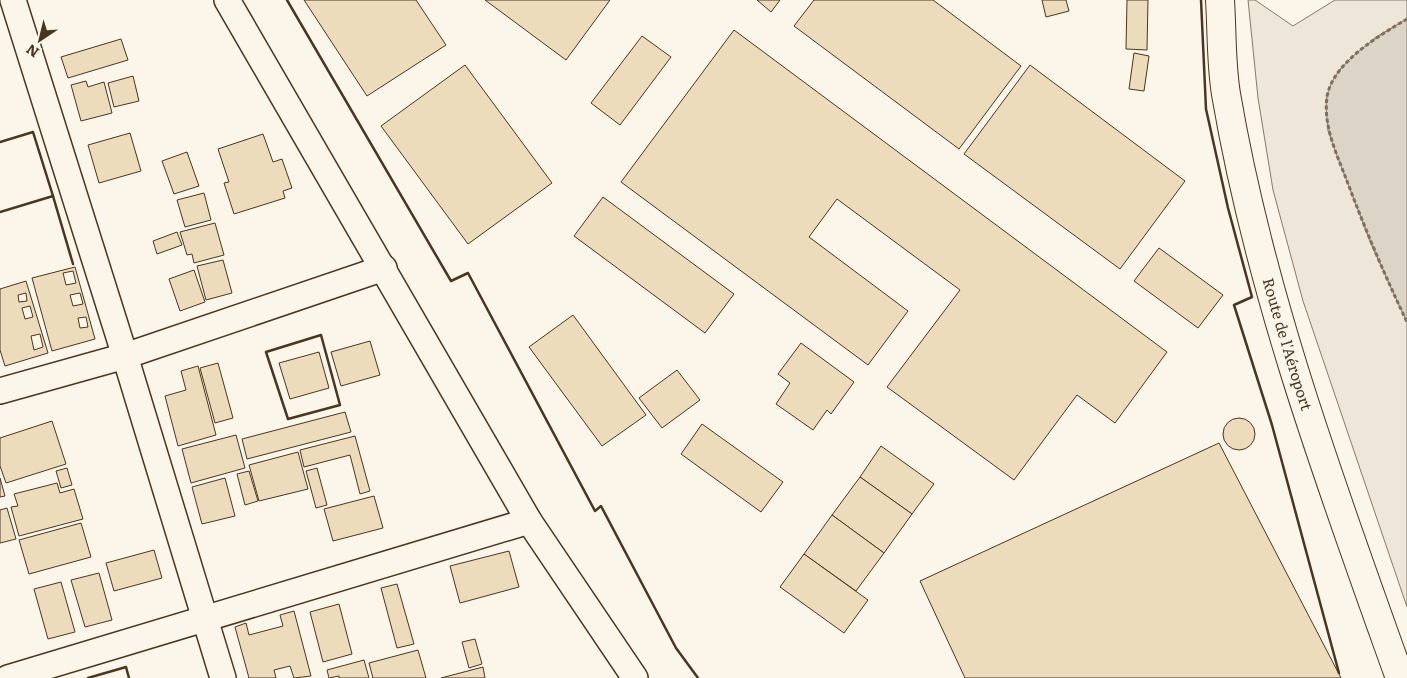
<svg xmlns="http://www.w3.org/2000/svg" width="1407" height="678" font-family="Literata,serif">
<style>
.green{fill:#ede6d9;stroke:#887966}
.water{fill:#dcd4c6;stroke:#887966}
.building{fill:#ecdcbc;stroke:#4a3520;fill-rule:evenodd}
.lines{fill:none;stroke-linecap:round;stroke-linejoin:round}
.minor-casing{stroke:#4a3520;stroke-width:28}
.major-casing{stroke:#4a3520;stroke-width:30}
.path{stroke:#7f6f5c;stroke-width:3;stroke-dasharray:4 2.5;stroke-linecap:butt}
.minor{stroke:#fbf6e9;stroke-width:25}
.major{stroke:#fbf6e9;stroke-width:28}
.wall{stroke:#4a3520;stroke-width:2.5}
.labels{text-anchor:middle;stroke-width:4;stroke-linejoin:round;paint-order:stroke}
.street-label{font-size:15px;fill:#4a3520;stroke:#fbf6e9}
</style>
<rect width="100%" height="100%" fill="#fbf6e9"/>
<path class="green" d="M1248,0h7l38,26 42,-26h72v19l-31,18 -37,33 -12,26 1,35 43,113 36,78v285l-104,-306 -30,-111 -15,-92z"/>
<path class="water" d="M1407,19v303c-22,-46 -42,-93 -60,-141 -10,-26 -24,-55 -20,-84 5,-34 53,-62 80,-78z"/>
<g class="building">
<path d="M304,0h112l30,45 -79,51z"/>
<path d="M485,0h125l-44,60z"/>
<path d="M757,0h23l-9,12z"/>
<path d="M814,0h119l88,66 -62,83 -165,-123z"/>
<path d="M1042,0h24l3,11 -23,6z"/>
<path d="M1127,0h21l-1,50 -21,-1z"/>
<path d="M734,30l433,322 -52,71 -38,-28 -63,85 -127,-93 73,-97 -123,-91 -28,38 99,74 -40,54 -247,-183z"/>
<path d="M642,36l29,21 -51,68 -29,-22z"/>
<path d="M121,39l7,21 -60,18 -7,-21z"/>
<path d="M1134,53l15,3 -5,35 -15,-2z"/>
<path d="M465,65l87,118 -84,61 -87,-118z"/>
<path d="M1030,65l155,116 -65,88 -156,-115z"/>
<path d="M133,76l6,25 -25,6 -6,-24z"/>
<path d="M86,81l2,6 16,-5 8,31 -31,8 -10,-36z"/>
<path d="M130,133l11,38 -42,12 -11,-38z"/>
<path d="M263,134l10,28 9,-3 10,29 -9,3 2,7 -51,16 -10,-31 5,-1 -11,-33z"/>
<path d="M187,152l12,34 -25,8 -12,-33z"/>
<path d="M204,193l7,27 -26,7 -8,-27z"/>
<path d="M603,197l131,97 -29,39 -131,-97z"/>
<path d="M215,223l9,32 -30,8 -2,-9 -5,1 -7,-23z"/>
<path d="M177,232l5,13 -25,9 -4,-13z"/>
<path d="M1159,248l64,47 -25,33 -64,-47z"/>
<path d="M223,260l9,33 -26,7 -9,-34z"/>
<path d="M75,267l20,72 -43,12 -20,-73zM73,271l3,12 -10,2 -3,-12zM80,293l3,11 -10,2 -3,-11zM86,317l2,10 -8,1 -2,-10z"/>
<path d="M194,270l11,32 -25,9 -11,-32z"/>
<path d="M26,281l22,72 -43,13 -5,-16v-61zM26,293l1,8 -8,1 -1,-7zM30,306l3,11 -8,2 -3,-11zM40,334l3,13 -9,3 -3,-14z"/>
<path d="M573,315l73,100 -44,31 -73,-99z"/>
<path d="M370,341l10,34 -39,11 -10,-34z"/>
<path d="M801,343l53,39 -23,32 -4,-4 -14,20 -37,-26 14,-21 -12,-9z"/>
<path d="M319,352l10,36 -39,11 -11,-36z"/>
<path d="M218,363l15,55 -18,5 -15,-55z"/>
<path d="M198,366l18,69 -38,11 -13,-50 21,-6 -5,-19z"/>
<path d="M677,370l23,30 -38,28 -23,-30z"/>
<path d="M345,412l6,20 -104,27 -5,-20z"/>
<circle cx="1239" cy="434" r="16"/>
<path d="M52,421l14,43 -60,19 -6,-17v-28z"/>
<path d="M702,424l81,58 -22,30 -80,-58z"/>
<path d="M236,435l9,33 -54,15 -9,-34z"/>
<path d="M355,436l15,55 -10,3 -10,-39 -46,12 -4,-17z"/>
<path d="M1219,443l122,235h-376l-45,-97z"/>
<path d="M881,446l53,38 -22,30 -52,-37z"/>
<path d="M298,452l10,37 -49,12 -10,-36z"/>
<path d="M67,468l5,17 -11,3 -5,-17z"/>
<path d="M317,468l10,37 -11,3 -10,-37z"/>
<path d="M249,471l9,30 -13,4 -8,-31z"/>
<path d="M860,477l52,37 -28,39 -52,-38z"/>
<path d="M0,478l5,18 -5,1z"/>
<path d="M225,478l10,38 -33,8 -10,-37z"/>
<path d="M57,483l3,10 14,-4 9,30 -64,17 -8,-29 7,-1 -4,-12z"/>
<path d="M374,496l9,32 -50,13 -9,-32z"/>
<path d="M7,508l9,31 -16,4v-33z"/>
<path d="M832,515l52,38 -28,38 -52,-37z"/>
<path d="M81,523l10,34 -62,17 -10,-34z"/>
<path d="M154,550l8,28 -48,13 -8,-28z"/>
<path d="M509,551l10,36 -59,16 -10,-37z"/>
<path d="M804,554l64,46 -24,33 -64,-46z"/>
<path d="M99,573l13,47 -27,7 -14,-47z"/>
<path d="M61,582l14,50 -27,7 -14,-50z"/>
<path d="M397,584l17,60 -17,4 -16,-60z"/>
<path d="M339,604l13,50 -29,8 -13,-50z"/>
<path d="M294,611l17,65 -17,2 -4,-12 -16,4 2,8h-27l-14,-51 11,-4 3,12 34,-9 -3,-11z"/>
<path d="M475,639l7,25 -13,4 -7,-26z"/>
<path d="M418,650l8,28h-53l-4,-15z"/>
<path d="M364,660l5,18h-30v-2l-10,2 -2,-8z"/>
<path d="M483,667l2,11h-44z"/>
</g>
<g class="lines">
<g class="minor-casing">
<g id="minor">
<path d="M13,0l112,356 98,322"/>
<path d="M227,0l302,521 106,157"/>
<path d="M0,391l125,-35 259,-88"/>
<path d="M8,678l521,-157"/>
</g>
</g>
<g class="major-casing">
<g id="major">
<path id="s1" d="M1220,0c2,31 1,64 6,94 34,200 106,394 174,584"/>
</g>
</g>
<path class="path" d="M1407,19c-27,16 -75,44 -80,78 -4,29 10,58 20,84 18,48 38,95 60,141"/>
<use href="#minor" class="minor"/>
<use href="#major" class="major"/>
<g class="wall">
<path d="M287,0l164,281 17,-8 127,238 6,-5 75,142 22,30"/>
<path d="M1201,0l5,109 22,99 24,89 -18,8 38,120 67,248"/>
<path d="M0,142l33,-10 20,64 -53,16"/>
<path d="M53,196l20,68"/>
<path d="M321,335l19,70 -52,14 -22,-67z"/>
<path d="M88,678l38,-11 3,11"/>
</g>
</g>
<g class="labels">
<g class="street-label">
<text dy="5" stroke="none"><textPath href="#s1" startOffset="352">Route de l'Aéroport</textPath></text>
</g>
</g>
<g transform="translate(40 40) rotate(215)" stroke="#fbf6e9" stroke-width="4" paint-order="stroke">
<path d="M0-4L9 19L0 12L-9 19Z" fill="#4a3520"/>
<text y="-8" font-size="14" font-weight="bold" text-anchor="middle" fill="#4a3520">N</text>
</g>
</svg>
